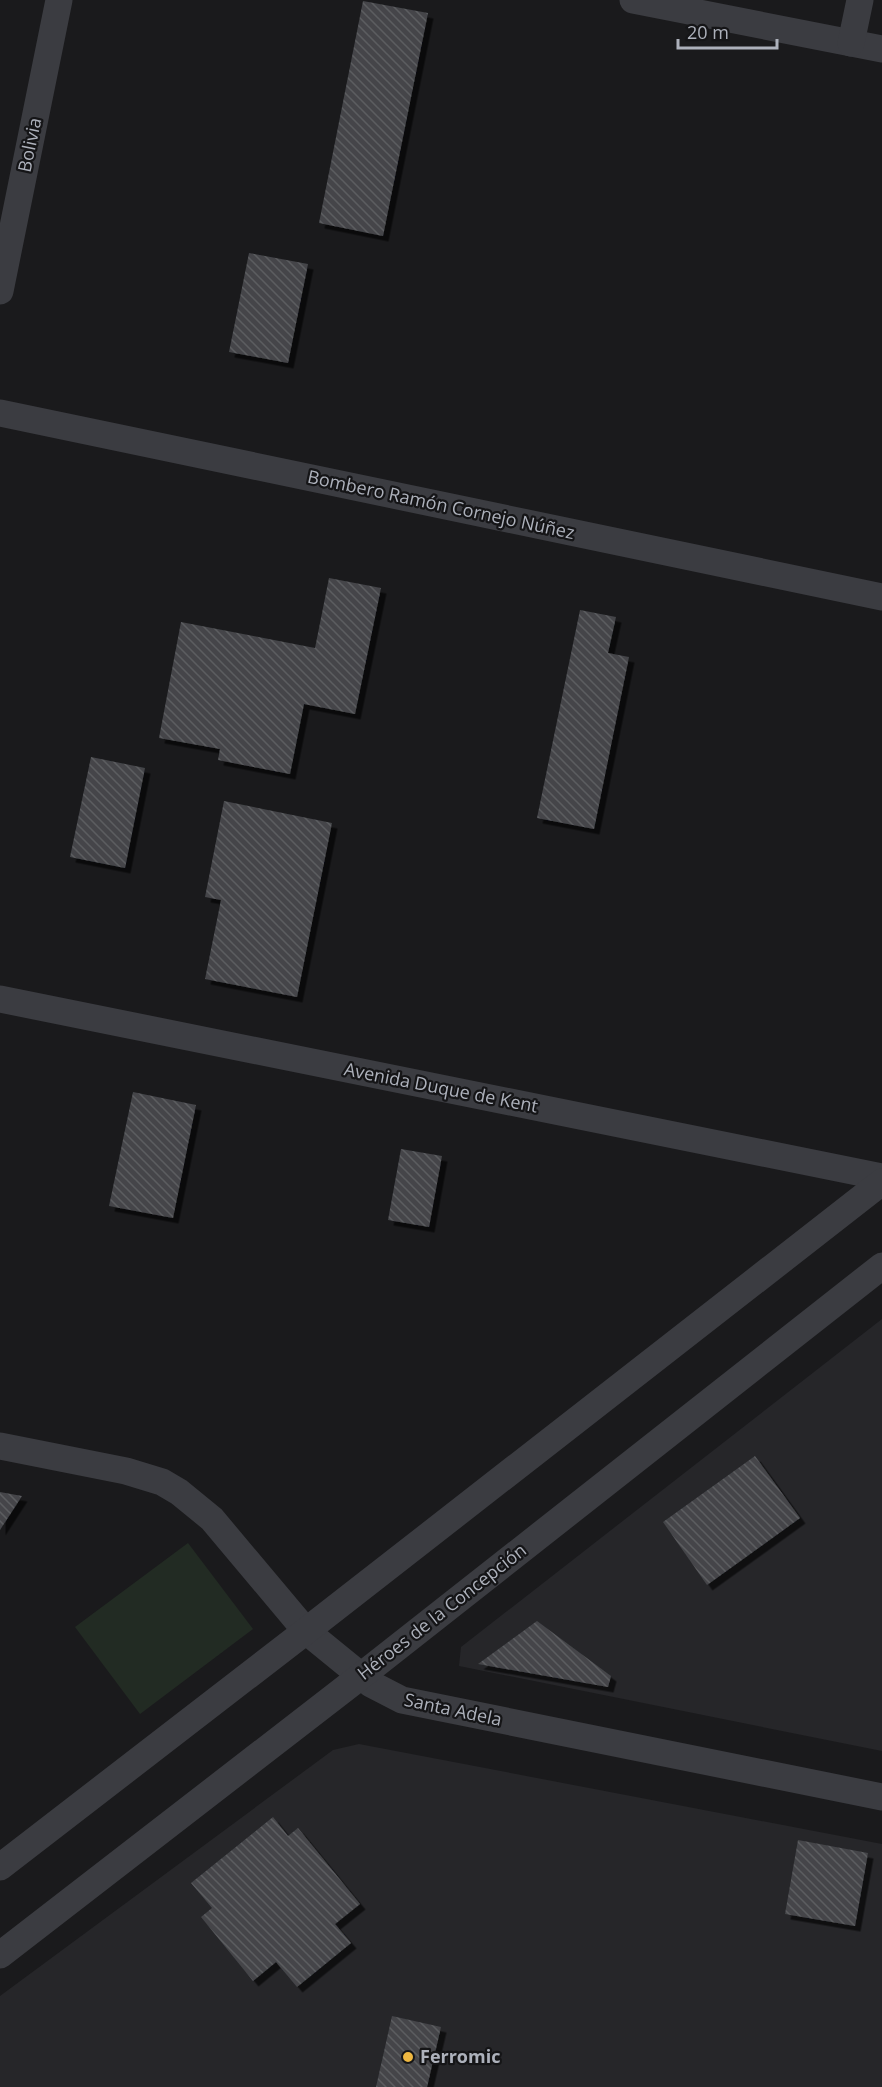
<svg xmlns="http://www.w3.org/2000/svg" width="882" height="2087" font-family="'Open Sans',sans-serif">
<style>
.built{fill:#262629}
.green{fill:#222b23}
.building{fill:url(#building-back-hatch);filter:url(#shadow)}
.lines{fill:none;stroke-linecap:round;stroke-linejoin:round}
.street{stroke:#3b3c41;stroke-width:27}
.poi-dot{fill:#eeb741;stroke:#151517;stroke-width:2}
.labels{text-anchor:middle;stroke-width:4.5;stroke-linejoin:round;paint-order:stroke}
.street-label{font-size:18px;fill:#adb1bb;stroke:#151517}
.poi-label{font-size:18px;font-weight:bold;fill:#adb1bb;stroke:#151517;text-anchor:start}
</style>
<defs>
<pattern id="building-back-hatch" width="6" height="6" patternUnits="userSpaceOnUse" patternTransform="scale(1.5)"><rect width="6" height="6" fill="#444549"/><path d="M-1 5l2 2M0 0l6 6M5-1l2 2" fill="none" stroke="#5c5d61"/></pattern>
<filter id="shadow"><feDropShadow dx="5.5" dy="5.5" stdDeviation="0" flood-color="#0009"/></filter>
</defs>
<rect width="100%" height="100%" fill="#1a1a1c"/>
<g class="built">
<path d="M882,1319v432l-423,-85 2,-19z"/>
<path d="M359,1744l523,100v243h-882v-91l333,-246z"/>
</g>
<path class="green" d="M188,1543l65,86 -113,85 -65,-87z"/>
<g class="building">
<path d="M363,1l65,12 -45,223 -64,-13z"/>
<path d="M249,253l59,11 -20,99 -59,-11z"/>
<path d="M329,578l52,10 -26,126 -51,-10 -14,70 -72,-14 2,-11 -61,-11 22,-116 134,26z"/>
<path d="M580,610l36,7 -8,36 21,4 -35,172 -57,-11z"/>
<path d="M91,757l54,11 -20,100 -55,-11z"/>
<path d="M224,801l108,22 -35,174 -92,-18 16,-79 -16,-3z"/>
<path d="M133,1092l63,13 -23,113 -64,-12z"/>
<path d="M401,1149l41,7 -13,71 -41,-7z"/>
<path d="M755,1456l45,62 -93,67 -44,-63z"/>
<path d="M0,1492l22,4 -22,34z"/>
<path d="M537,1621l74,55 -3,11 -130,-23z"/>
<path d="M273,1817l15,19 10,-8 62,76 -25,20 16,19 -54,44 -21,-25 -23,19 -52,-64 11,-9 -21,-25z"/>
<path d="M798,1840l70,13 -13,73 -70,-12z"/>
<path d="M392,2016l49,11 -14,60h-51z"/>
</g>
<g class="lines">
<g class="street">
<path d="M633,0l249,49"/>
<path d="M851,43l9,-43"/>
<path d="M0,291l59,-291"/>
<path d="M0,413l882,184"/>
<path d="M0,999l882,178"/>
<path d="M0,1446l126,25 36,11 17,10 33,27 94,112 65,53 31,16 480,97"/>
<path d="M0,1867l306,-236 576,-449"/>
<path d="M0,1955l361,-279 521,-410"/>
</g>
</g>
<circle class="poi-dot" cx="408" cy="2057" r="6"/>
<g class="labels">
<g class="street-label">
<text transform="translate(30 145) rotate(-78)" y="6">Bolivia</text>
<text transform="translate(441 505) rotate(12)" y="6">Bombero Ramón Cornejo Núñez</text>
<text transform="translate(441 1088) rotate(11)" y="6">Avenida Duque de Kent</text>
<text transform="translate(442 1612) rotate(-38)" y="6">Héroes de la Concepción</text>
<text transform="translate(453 1710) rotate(12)" y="6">Santa Adela</text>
</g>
<g class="poi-label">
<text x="420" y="2063">Ferromic</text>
</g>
</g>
<path d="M678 39v9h99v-9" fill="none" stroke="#adb1bb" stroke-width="3"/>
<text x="687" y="39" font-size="18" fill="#adb1bb" stroke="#151517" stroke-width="4.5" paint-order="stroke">20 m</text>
</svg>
